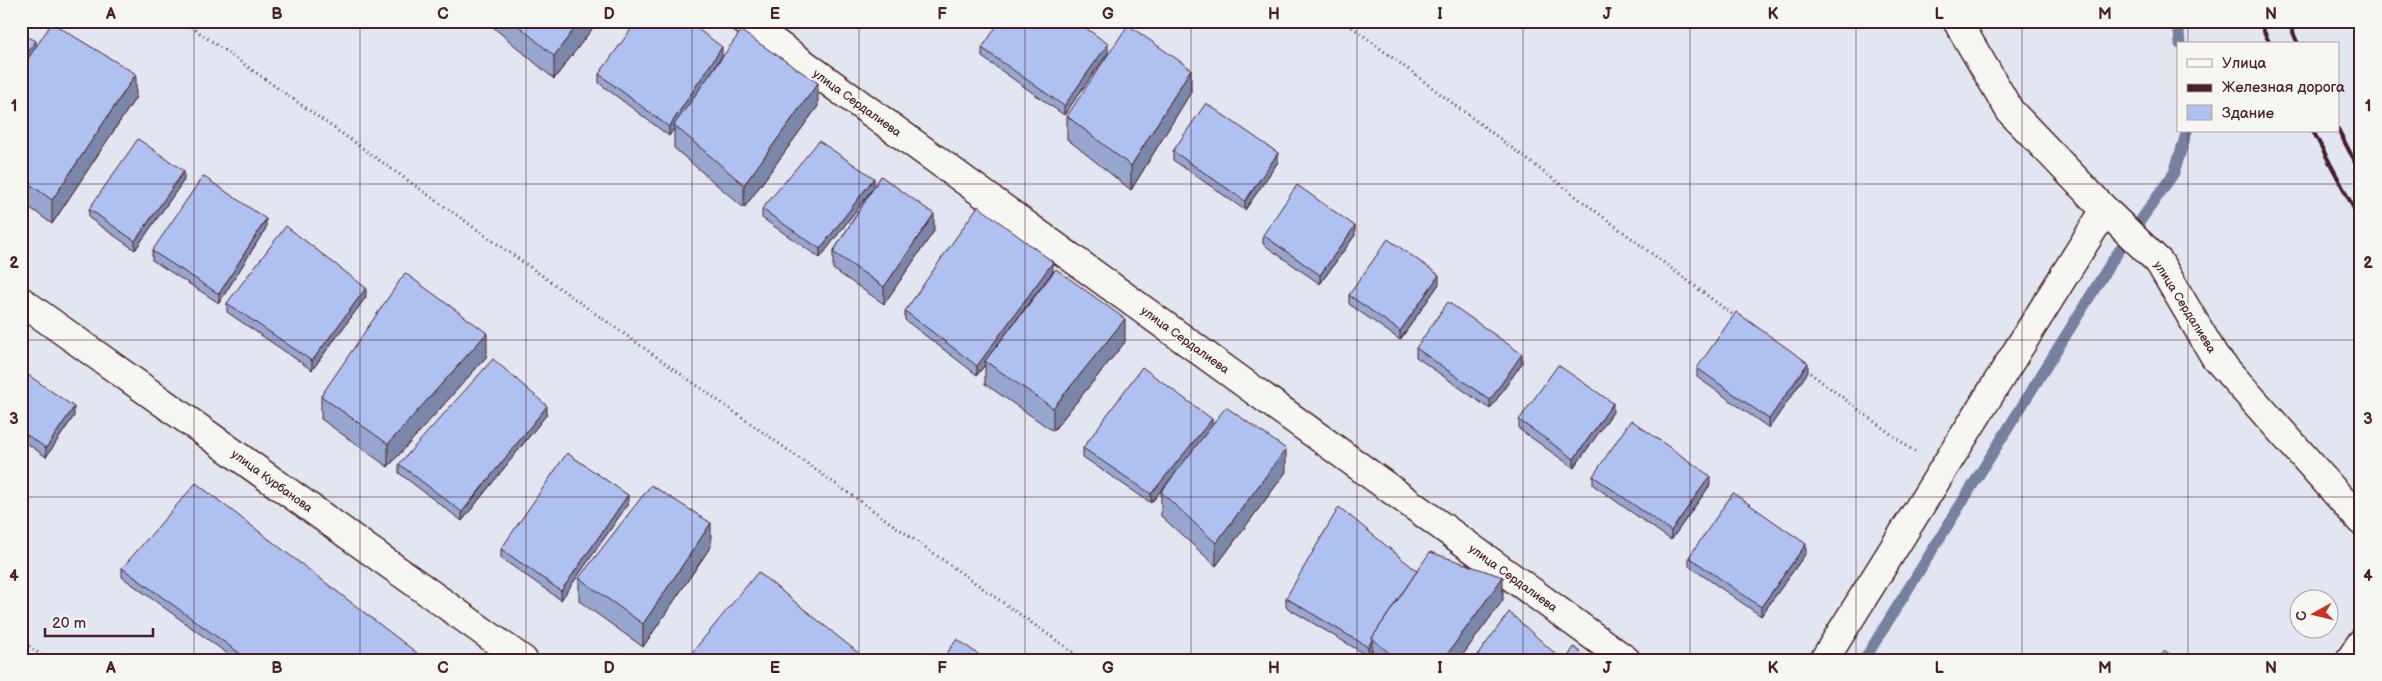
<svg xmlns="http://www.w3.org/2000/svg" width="2382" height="681" font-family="'Balsamiq Sans',sans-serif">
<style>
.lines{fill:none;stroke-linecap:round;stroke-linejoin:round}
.stream{stroke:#75819f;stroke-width:11}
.minor-casing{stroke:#4a1f2b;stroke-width:31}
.path{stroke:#4a1f2b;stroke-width:3;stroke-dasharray:1 4;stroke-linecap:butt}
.minor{stroke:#f6f6f2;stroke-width:28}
.rail{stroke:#4a1f2b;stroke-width:4}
.wall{fill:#96a6ce;stroke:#4a1f2b}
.shaded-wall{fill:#7a87a8;stroke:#4a1f2b}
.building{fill:#afc1f0;stroke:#4a1f2b}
.grid{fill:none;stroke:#4a1f2b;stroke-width:1;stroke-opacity:0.55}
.labels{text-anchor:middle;stroke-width:4;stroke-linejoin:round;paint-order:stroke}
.street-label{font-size:12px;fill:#4a1f2b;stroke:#f6f6f2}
.neatline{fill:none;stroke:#4a1f2b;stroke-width:2}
.grid-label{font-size:16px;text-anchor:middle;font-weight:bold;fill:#4a1f2b}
</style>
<rect width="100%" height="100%" fill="#e1e6f1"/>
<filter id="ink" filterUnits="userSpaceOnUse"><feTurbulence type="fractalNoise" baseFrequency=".02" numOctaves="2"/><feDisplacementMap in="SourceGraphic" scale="10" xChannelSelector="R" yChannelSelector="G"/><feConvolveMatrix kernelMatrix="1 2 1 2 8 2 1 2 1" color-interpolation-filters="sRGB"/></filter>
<g filter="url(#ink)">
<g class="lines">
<g class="stream">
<path d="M2178,21l2,23"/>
<path d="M1864,660l248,-399 62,-88 13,-42"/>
</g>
<g class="minor-casing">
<g id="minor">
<path d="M745,21l881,639"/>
<path d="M1957,21l53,90 95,99 54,52 56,95 146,164"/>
<path d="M21,301l502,359"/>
<path d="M1824,660l281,-450"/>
<path d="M2350,660l11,-17"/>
</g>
</g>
<g class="path">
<path d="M183,21l901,639"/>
<path d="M1344,21l393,297"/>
<path d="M1806,370l109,82"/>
<path d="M21,640l27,20"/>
</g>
<use href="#minor" class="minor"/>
<g class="rail">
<path d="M2259,21l11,23"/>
<path d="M2288,21l10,23"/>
<path d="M2338,129l23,45"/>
<path d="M2313,131l48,91"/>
</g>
</g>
<g class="wall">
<path d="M486,21h112l-44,58z"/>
<path d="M965,21h14l-5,7z"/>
<path d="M21,33l15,15 100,49 -84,127 -31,-23z"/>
<path d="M982,48l126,5 -44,62 -82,-58z"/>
<path d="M722,56l-14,22 110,28 -74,102 -70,-60v-19l-5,7 -70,-53v-9z"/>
<path d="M1191,92l-60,98 -64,-51v-23z"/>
<path d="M1173,151l105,11 -33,48 -72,-50z"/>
<path d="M184,180l-49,70 -46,-32v-9z"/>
<path d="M874,187l60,44 -50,73 -51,-35v-17l40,-64 -53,70 -58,-40v-9z"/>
<path d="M266,228l-47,75 -67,-43v-9z"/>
<path d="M1263,235h92l-35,49 -57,-40z"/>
<path d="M1053,271l72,71 -72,89 -68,-47v-19l-8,10 -72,-55v-9z"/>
<path d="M1439,284l-39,56 -51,-36v-9z"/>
<path d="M366,297l-54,73 -85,-58v-9z"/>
<path d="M1416,348l106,15 -32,46 -74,-52z"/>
<path d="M487,356l-99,111 -67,-48v-23z"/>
<path d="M1697,368l111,4 -39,56 -72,-51z"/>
<path d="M21,370l53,46 -28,41 -25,-18z"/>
<path d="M1613,412l-39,56 -55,-39v-9z"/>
<path d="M547,414l-85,107 -63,-48v-9z"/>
<path d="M1212,426l74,46 -70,94 -55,-50v-24l22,-29 -32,40 -68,-46v-9z"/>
<path d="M1593,476l117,9 -39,55 -78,-55z"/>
<path d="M628,504l-67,96 -60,-42v-9z"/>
<path d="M711,546l-68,101 -64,-46v-23z"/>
<path d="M1806,553l-45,63 -72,-50v-9z"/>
<path d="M122,568l304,92h-190l-114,-83z"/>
<path d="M1417,571l86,29 -44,60h-87v-11l-4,7 -82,-49v-9z"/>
</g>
<g class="shaded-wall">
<path d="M580,21h18l-44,58v-23z"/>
<path d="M974,21h5l-5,7z"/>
<path d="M36,41v9l-15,20v-9z"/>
<path d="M1108,44v9l-44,62v-9z"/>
<path d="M722,47v9l-46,71 -2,-2v4l-5,7v-9z"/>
<path d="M1191,69v23l-60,98v-24z"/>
<path d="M136,74v23l-84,127v-24z"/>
<path d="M818,83v23l-74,102v-23z"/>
<path d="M1278,153v9l-33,48v-9z"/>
<path d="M184,171v9l-49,70v-9z"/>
<path d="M874,178v9l-54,71v-9z"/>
<path d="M934,214v17l-50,73v-17z"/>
<path d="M266,219v9l-47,75v-9z"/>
<path d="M1355,226v9l-35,49v-9z"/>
<path d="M1053,262v9l-68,90v4l-8,10v-9z"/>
<path d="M1439,275v9l-39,56v-9z"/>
<path d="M366,288v9l-54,73v-9z"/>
<path d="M1125,319v23l-72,89v-23z"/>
<path d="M487,333v23l-99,111v-23z"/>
<path d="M1522,354v9l-32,46v-9z"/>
<path d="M1808,363v9l-39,56v-9z"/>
<path d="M1613,403v9l-39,56v-9z"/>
<path d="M547,406v8l-85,107v-9z"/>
<path d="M74,407v9l-28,41v-9z"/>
<path d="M1212,419v9l-61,75v-9z"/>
<path d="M1286,449v23l-70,94v-23z"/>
<path d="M1710,476v9l-39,55v-9z"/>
<path d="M628,495v9l-67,96v-9z"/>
<path d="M711,523v23l-68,101v-23z"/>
<path d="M1806,544v9l-45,63v-9z"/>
<path d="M1503,577v23l-44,60h-16z"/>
<path d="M1372,640v9l-4,7v-9z"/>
</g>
<g class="building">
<path d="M513,21h67l-26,35z"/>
<path d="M637,21h50l35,26 -53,80 -70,-53z"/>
<path d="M1000,21h76l32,23 -44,62 -82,-58z"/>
<path d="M52,23l84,51 -84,126 -31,-22v-109z"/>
<path d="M1128,25l63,44 -60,97 -64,-50z"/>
<path d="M741,31l77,52 -74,102 -70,-60z"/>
<path d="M21,33l15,8 -15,20z"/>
<path d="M1206,103l72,50 -33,48 -72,-50z"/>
<path d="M138,139l46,32 -49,70 -46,-32z"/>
<path d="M819,141l55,37 -54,71 -58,-40z"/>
<path d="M203,176l63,43 -47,75 -67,-43z"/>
<path d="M881,176l53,38 -50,73 -51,-35z"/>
<path d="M1297,185l58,41 -35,49 -57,-40z"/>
<path d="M978,206l75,56 -76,104 -72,-55z"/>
<path d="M286,226l80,62 -54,73 -85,-58z"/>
<path d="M1388,239l51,36 -39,56 -51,-36z"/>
<path d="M1056,269l69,50 -72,89 -68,-47z"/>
<path d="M405,273l82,60 -99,111 -67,-48z"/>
<path d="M1448,302l74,52 -32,46 -74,-52z"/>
<path d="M1736,312l72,51 -39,56 -72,-51z"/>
<path d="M493,359l54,47 -85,106 -63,-48z"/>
<path d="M1558,365l55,38 -39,56 -55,-39z"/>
<path d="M1142,367l70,52 -61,75 -68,-46z"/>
<path d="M21,370l53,37 -28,41 -25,-17z"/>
<path d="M1226,407l60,42 -70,94 -55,-51z"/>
<path d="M1631,420l79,56 -39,55 -78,-55z"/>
<path d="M567,453l61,42 -67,96 -60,-42z"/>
<path d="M196,483l230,177h-177l-127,-92z"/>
<path d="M651,485l60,38 -68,101 -64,-46z"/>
<path d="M1733,493l73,51 -45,63 -72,-50z"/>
<path d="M1339,507l78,64 -45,67v2l-4,7 -82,-49z"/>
<path d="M1430,552l73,25 -60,83h-46l-25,-22z"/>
<path d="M758,572l109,88h-181z"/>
<path d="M1509,612l52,47v1h-87z"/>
<path d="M957,639l29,21h-44z"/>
<path d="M1574,647l15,13h-23z"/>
<path d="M2165,651l14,9h-23z"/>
</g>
</g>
<path class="grid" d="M194,21v639M360,21v639M526,21v639M692,21v639M859,21v639M1025,21v639M1191,21v639M1357,21v639M1523,21v639M1690,21v639M1856,21v639M2022,21v639M2188,21v23M2188,131v529M21,184h2340M21,340h2340M21,497h2340"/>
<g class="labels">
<g class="street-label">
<text transform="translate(857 103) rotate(36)" y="4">улица Сердалиева</text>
<text transform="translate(2185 307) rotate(58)" y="4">улица Сердалиева</text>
<text transform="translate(1185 340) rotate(36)" y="4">улица Сердалиева</text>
<text transform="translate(272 481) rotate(36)" y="4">улица Курбанова</text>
<text transform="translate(1513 578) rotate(36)" y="4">улица Сердалиева</text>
</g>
</g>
<rect width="2382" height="681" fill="none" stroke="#f6f6f2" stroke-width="55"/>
<rect x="2177" y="42" width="162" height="90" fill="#f6f6f2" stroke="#b1a0a2"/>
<rect x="2187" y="59" width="25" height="8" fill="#f6f6f2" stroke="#b1a0a2"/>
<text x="2222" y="68" font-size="15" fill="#4a1f2b">Улица</text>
<rect x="2187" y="84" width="25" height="8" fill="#4a1f2b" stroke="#b1a0a2"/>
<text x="2222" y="92" font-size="15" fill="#4a1f2b">Железная дорога</text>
<rect x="2187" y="105" width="25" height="15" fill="#afc1f0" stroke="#b1a0a2"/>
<text x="2222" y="118" font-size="15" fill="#4a1f2b">Здание</text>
<g transform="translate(2314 614) rotate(262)"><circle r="24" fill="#f6f6f2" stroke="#b1a0a2"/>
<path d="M0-4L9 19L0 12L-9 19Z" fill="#c8321e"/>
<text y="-8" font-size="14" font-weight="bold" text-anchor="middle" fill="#4a1f2b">С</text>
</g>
<path d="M45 628v8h108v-8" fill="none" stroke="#4a1f2b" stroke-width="2.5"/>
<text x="52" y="628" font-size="15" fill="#4a1f2b" stroke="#f6f6f2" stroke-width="4" paint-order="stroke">20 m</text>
<rect x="28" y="28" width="2326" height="626" class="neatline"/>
<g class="grid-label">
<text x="111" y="19">A</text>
<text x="277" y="19">B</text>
<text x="443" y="19">C</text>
<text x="609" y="19">D</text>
<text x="775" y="19">E</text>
<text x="942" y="19">F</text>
<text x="1108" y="19">G</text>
<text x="1274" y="19">H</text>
<text x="1440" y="19">I</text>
<text x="1607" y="19">J</text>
<text x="1773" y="19">K</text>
<text x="1939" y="19">L</text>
<text x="2105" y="19">M</text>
<text x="2271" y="19">N</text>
<text x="14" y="111">1</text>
<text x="2368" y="111">1</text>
<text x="14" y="268">2</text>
<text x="2368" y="268">2</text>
<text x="14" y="424">3</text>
<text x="2368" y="424">3</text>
<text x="14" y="581">4</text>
<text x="2368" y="581">4</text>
<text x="111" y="673">A</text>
<text x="277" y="673">B</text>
<text x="443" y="673">C</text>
<text x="609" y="673">D</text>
<text x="775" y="673">E</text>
<text x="942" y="673">F</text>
<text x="1108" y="673">G</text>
<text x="1274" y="673">H</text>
<text x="1440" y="673">I</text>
<text x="1607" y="673">J</text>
<text x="1773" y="673">K</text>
<text x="1939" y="673">L</text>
<text x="2105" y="673">M</text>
<text x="2271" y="673">N</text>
</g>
</svg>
